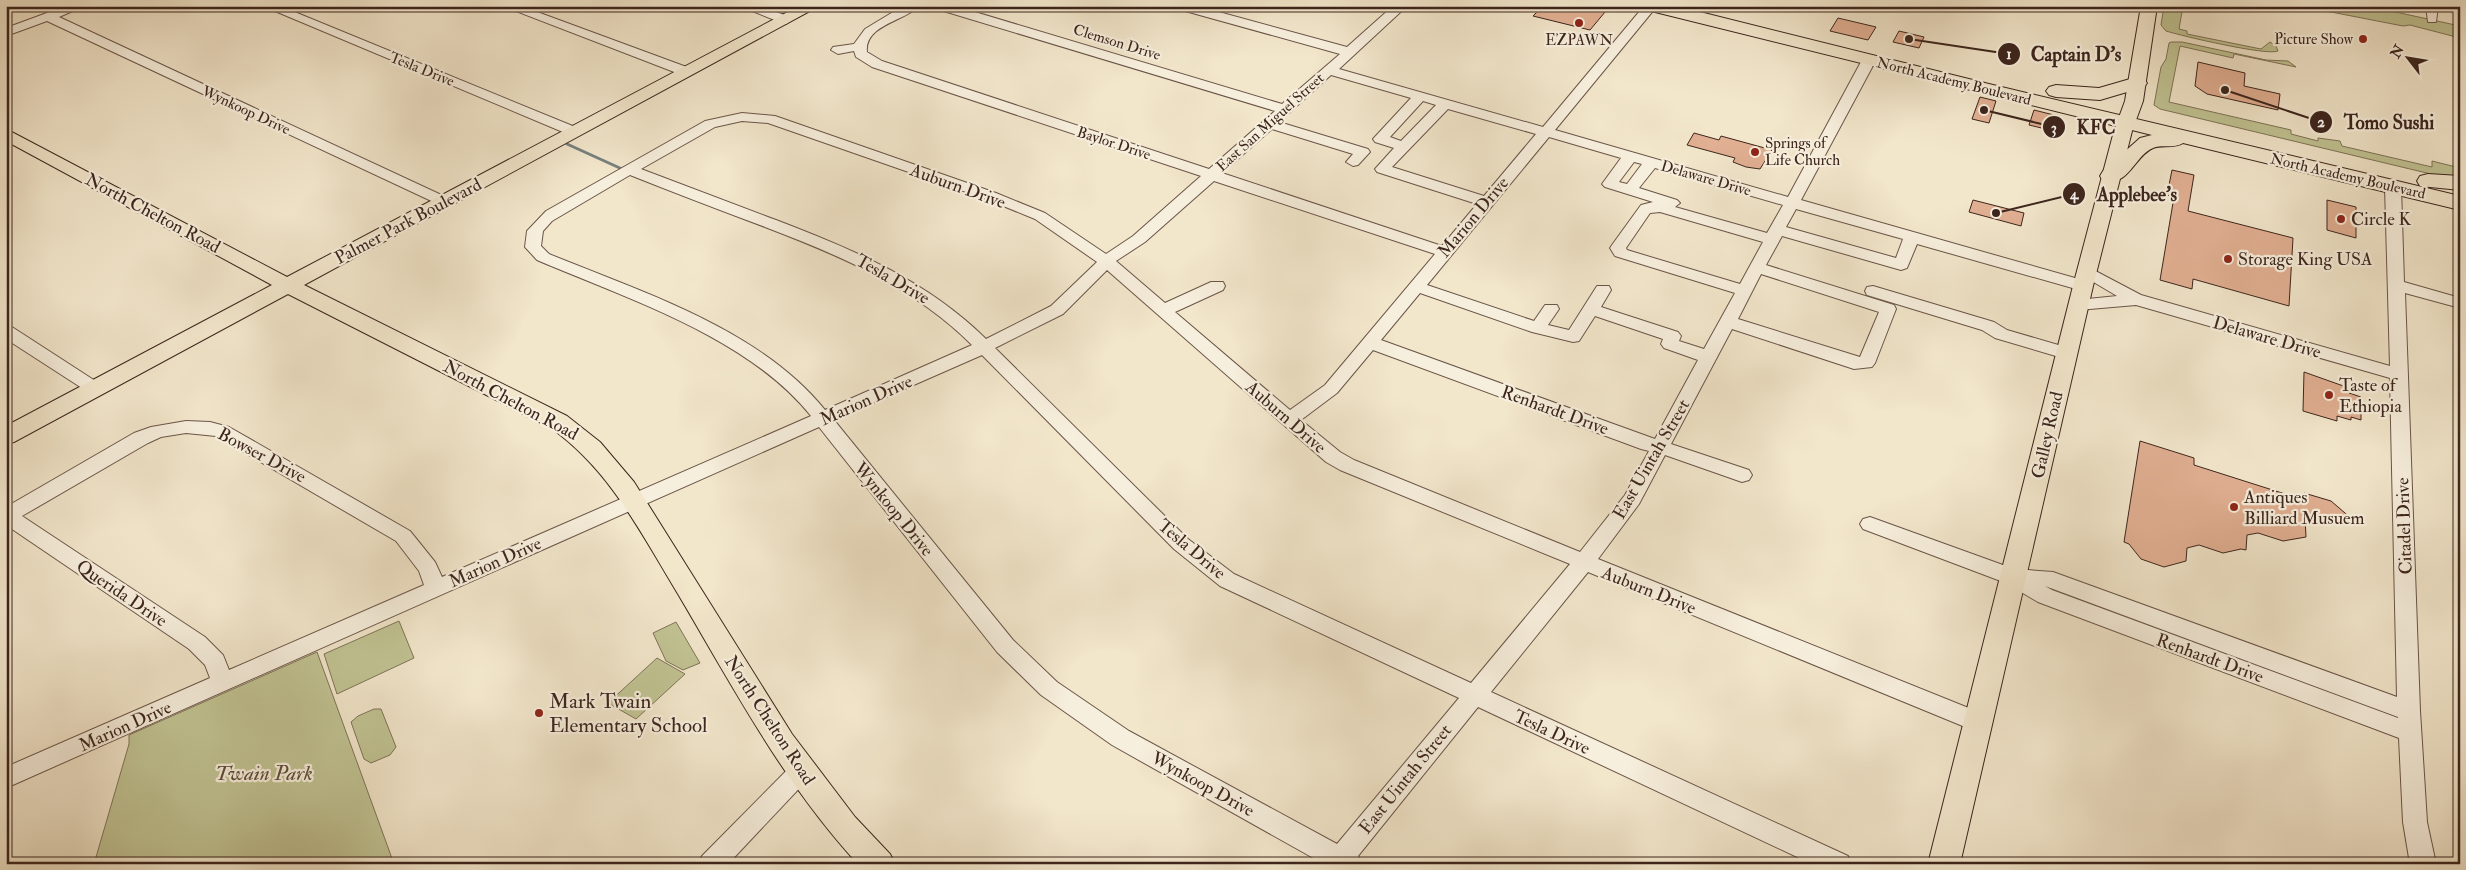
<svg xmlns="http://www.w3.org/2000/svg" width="2466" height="870" font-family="'IM FELL Double Pica',serif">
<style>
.green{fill:#c1c393;stroke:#7e7458}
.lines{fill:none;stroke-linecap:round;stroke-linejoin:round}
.stream{stroke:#77807f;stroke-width:3}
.building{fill:#e1af92;stroke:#3c251d}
.minor-casing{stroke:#6a5548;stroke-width:2}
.major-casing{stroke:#3c251d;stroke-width:2}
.highway-casing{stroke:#3c251d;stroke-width:2}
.minor{fill:#f7efdd;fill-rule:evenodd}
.major{fill:#f2e6cb;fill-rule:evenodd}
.highway{fill:#f2e6cb;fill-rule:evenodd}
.poi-dot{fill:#8f2418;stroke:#f7efdd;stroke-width:2}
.labels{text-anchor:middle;stroke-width:4.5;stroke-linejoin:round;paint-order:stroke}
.far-poi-label{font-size:15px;fill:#3c251d;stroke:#f7efdd;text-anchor:end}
.far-street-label{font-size:15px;fill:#3c251d;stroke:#f7efdd}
.street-label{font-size:18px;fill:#3c251d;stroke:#f7efdd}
.poi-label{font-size:18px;fill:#3c251d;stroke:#f7efdd;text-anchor:start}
.near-poi-label{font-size:21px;fill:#3c251d;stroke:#f7efdd;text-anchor:start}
.near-park-label{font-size:21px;font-style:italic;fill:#5d4c3a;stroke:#f7efdd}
.leader{fill:none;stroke:#3c251d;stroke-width:2}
.callout-dot{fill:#3c251d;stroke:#f7efdd;stroke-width:2}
.mark-label{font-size:15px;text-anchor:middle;font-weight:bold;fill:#fff}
.callout-label{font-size:19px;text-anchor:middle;font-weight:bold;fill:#3c251d;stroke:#f7efdd;stroke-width:4.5;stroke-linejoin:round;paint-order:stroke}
</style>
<rect width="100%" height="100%" fill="#f2e6cb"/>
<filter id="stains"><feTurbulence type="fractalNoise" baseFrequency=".004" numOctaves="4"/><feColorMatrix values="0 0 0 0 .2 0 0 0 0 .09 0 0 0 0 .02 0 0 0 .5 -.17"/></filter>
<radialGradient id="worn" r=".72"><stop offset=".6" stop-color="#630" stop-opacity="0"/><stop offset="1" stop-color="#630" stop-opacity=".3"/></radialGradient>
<g class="green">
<path d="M2164,6h19l-4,23 8,2v3l74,15 9,-7 6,4 2,5c-11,5 -96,-15 -112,-20l-5,-6z"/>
<path d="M2316,6h52l92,20v12l-50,-13 -7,1 -77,-15z"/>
<path d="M2171,42h11l84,18 22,1 8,6 -62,-13 -1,4 -53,-12 -11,56 122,28v4l27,7v-3l22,3 2,5 90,21v-6l28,7v13l-300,-72 -6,-4 7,-38 5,-8 3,-16z"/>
<path d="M399,621l15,37 -77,36 -13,-40z"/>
<path d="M676,622l24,41 -17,7 -17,-9 -13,-28z"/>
<path d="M317,652l77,212h-300l35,-120v-9z"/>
<path d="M657,658l28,16 -49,45 -28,-16z"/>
<path d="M374,709h7l15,38 -6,8 -19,8 -7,-4 -13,-37 7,-6z"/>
</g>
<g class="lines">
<path class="stream" d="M567,144l55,25"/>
</g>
<g class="building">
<path d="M1543,6h37l25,6 -15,18 -57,-14z"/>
<path d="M1838,18l38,9 -8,13 -38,-9z"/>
<path d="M1899,31l25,6 -5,11 -26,-6z"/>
<path d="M2198,62l47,11 -1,13 36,8 -2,16 -71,-16 -12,-8z"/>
<path d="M1980,97l16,4 -7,22 -17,-4z"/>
<path d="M2034,110l24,6 -4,15 -25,-6z"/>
<path d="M1694,133l25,7 2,-4 51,14 -12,19 -14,-2 -13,-5 2,-4 -48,-13z"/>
<path d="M2172,170l22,5 -6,36 105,27 -4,68 -96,-27 -1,10 -32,-9 14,-83 -7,-2z"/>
<path d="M1973,200l51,13 -3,13 -52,-14z"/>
<path d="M2327,200l29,7v31l-29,-8z"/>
<path d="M2304,372l45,16v5l12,4v23l-10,-3v3l-14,-4v5l-34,-10z"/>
<path d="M2140,441l54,17v7l110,35v-7l27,8 21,18 -26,5 -21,-6 1,19 -23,4 -25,-8 -11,2 -1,15 -5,-1 -18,4 -24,-8 -12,3 -1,13 -22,6 -23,-8 -12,-15 -5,-2z"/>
</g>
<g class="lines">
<g class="minor-casing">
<g id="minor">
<path d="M66,6h18l-25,11 391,182 3,3 -8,5 -5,-2 -393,-184 -41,15v-8z"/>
<path d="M263,6h17l300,123 2,3 -7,4 -5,-1z"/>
<path d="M503,6h18l171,63 2,3 -7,4 -5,-1z"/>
<path d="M740,6h19l31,11 2,3 -6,4 -4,-1z"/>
<path d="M903,6h16c-14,15 -55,19 -52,46l15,9 327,108 66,-58 -338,-102 -2,-3h20l327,98 58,-50 -162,-45 -2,-3h21l150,41 46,-41h14l-68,63 204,58 101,-121h13l-102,124 233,67 74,-137 7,-4 5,1 2,3 -75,140 288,82 2,4 -2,4 -6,1 -166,-47 -10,24 -6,2 -119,-34 -16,29 128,40 2,4 -21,54 -3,4 -18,2 -122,-40 -61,115 78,26 3,5 -3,5 -7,2 -77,-27 -26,49 -41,55 388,156 4,7 -4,7 -8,3 -8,-3 -382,-157 -97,120 357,164 3,8h-39l-334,-157 -120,149 4,8h-38l-212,-119 -71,-50 -44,-43 -178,-225 -813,361v-21l204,-89 -5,-13 -16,-16 -183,-124v-18l128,-74 17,-6 35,-6 24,1 19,5 181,104 25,31 7,15 369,-161c-63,-79 -183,-117 -274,-156l-12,-13 2,-16 19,-20 159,-90 37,-8 33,3 221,77 49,20 61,41 27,-18 68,-60 -329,-109 -16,-10 -2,-6 -16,3 -7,-4 2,-3 21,-3 11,-15zM1331,75l80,23 -38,41 2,3 19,6 -19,21 2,3 100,32 -35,42 -220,-73 50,-44 81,25 -7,8 7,4 5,-1 12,-13 -2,-3 -89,-27zM1423,101l13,4 -35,36 -11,-4zM1448,109l88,25 -52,62 -92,-29zM742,121l26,2 218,76 49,20 62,43 -46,44 -65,33c-60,-59 -134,-90 -210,-119 -45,-17 -90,-34 -135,-51l74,-42zM1549,137l72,21 -19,26 3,3 48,15 -12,3 -29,40 -2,3 5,8 120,37 -31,56 -25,-8 2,-5 -3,-4 -77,-25 10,-17 -2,-4h-12l-28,44 -21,-5 11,-16 -2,-4h-12l-11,16 -107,-36zM1634,162l8,2 -15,20 -8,-2zM1655,168l128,37 -16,28 -92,-26 5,-4 -3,-3 -38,-12zM630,175c45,18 90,35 135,52 76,29 149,60 207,118l-147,65c-65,-81 -183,-118 -276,-156l-8,-8 2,-15 9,-10zM1214,181l221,73 -110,131 -35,25 -115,-98 48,-22 2,-4 -2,-4h-12l-46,21 -49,-42 29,-19zM1796,209l107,30 -7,19 -110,-31zM1660,212l103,30 -23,42 -113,-34 -1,-2 24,-35zM1107,270l219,192 14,8 230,94 -99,119 -237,-109 -46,-35 -193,-191 68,-34zM1761,274l118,38 -19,45 -122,-38zM1420,293l112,39 41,10 6,-1 16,-25 68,23 -2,5 3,4 34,12 -43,79 -274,-99zM1373,350l268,99 8,2 -24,44 -45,57 -226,-92 -14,-8 -39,-32 36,-27zM982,355l192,194 46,37 239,112 -122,146 -208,-113 -72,-49 -44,-42 -179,-220zM186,433l30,3 180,105 23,30 5,14 -195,85 -6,-15 -18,-18 -183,-121 126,-73 13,-6z"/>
<path d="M2426,6h12l-2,16h-8z"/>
<path d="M2393,182l8,5 3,95 56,16v10l-55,-15 15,418 7,111 9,42h-26l-7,-42 -4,-84 -361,-136 -32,-19 -143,-54 -3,-5 3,-5 7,-2 144,52 39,3 344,125 -7,-319 -254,-73 -58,5 -6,-1 -2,-4 2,-4 6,-1 39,-4 -37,-22 -2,-3 2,-3 6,-2 55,29 249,71 -5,-179zM2045,586l353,131v1l-346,-128z"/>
<path d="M1873,286l121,36 13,8 65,19 3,4 -3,4 -6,2 -71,-21 -13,-8 -115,-35 -2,-4 2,-4z"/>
<path d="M6,326l6,1 88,57 3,4 -3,4 -6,2 -6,-2 -82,-53z"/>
<path d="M801,761l8,3 4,7 -4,7 -81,86h-29l3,-8 91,-92z"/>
</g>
</g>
<g class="major-casing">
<g id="major">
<path d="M799,6h20l-515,279 263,131 33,26 34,40 158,252 63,83 35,37 5,10h-37c-74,-80 -125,-177 -180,-270 -37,-61 -68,-124 -127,-166l-263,-134 -274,148 -8,2v-18l266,-141 -266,-144v-12l281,148z"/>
<path d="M2141,6h16l-14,95 -11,30 -39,155 -133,578h-32l145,-578 41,-155 11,-30z"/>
</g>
</g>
<g class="highway-casing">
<g id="highway">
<path d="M1644,6h32l313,78 471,112v14l-277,-67c-9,6 -21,1 -30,5 -19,8 -24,39 -50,33l-3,-5 3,-5 37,-33 12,-3 -505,-125z"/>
<path d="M2137,77l7,2 3,4 -3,4 -44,13 -44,-3 -7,-2 -3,-4 3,-4 7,-2 43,3z"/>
<path d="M2428,174l32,2v14l-40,-4 -3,-5 3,-5z"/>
</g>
</g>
<use href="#minor" class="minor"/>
<use href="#major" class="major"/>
<use href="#highway" class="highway"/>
</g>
<g class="poi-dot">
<circle cx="1579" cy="23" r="5"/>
<circle cx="2363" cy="39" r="5"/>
<circle cx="1755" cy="152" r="5"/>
<circle cx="2341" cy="219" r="5"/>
<circle cx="2228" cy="259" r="5"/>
<circle cx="2329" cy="395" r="5"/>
<circle cx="2234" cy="507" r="5"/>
<circle cx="539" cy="713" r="5"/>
</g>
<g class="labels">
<g class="far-poi-label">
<text x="2353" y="44">Picture Show</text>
<text x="1579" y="45" text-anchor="middle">EZPAWN</text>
<text x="1765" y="148" text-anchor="start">Springs of<tspan x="1765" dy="17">Life Church</tspan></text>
</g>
<g class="far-street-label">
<text transform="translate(1117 42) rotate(17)" y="5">Clemson Drive</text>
<text transform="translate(422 69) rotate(22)" y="5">Tesla Drive</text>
<text transform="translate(1954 81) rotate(14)" y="5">North Academy Boulevard</text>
<text transform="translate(246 110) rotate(25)" y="5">Wynkoop Drive</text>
<text transform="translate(1270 122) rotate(-42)" y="5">East San Miguel Street</text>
<text transform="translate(1114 143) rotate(18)" y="5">Baylor Drive</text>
<text transform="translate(2348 176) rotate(13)" y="5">North Academy Boulevard</text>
<text transform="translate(1706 178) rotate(16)" y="5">Delaware Drive</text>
</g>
<g class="street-label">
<text transform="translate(958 186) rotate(20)" y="6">Auburn Drive</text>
<text transform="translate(153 213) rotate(28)" y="6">North Chelton Road</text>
<text transform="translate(1473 217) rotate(-50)" y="6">Marion Drive</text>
<text transform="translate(408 221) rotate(-28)" y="6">Palmer Park Boulevard</text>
<text transform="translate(893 279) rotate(30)" y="6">Tesla Drive</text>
<text transform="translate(2267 337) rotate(16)" y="6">Delaware Drive</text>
<text transform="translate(511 400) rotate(28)" y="6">North Chelton Road</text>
<text transform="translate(866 400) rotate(-24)" y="6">Marion Drive</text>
<text transform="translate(1555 410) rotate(20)" y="6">Renhardt Drive</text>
<text transform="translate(1286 417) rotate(41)" y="6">Auburn Drive</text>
<text transform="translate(2047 435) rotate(-77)" y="6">Galley Road</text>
<text transform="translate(262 455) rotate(28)" y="6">Bowser Drive</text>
<text transform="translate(1651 459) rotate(-60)" y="6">East Uintah Street</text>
<text transform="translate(894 509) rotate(51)" y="6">Wynkoop Drive</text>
<text transform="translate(2404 526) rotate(-92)" y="6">Citadel Drive</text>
<text transform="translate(1192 549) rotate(40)" y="6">Tesla Drive</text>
<text transform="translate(495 562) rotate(-24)" y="6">Marion Drive</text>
<text transform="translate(1649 590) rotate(22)" y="6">Auburn Drive</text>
<text transform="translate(122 593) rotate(34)" y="6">Querida Drive</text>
<text transform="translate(2210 658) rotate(20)" y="6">Renhardt Drive</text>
<text transform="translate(770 720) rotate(57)" y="6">North Chelton Road</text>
<text transform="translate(125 726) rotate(-24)" y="6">Marion Drive</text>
<text transform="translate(1552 732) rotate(25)" y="6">Tesla Drive</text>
<text transform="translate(1405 779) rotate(-51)" y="6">East Uintah Street</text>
<text transform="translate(1203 784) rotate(29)" y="6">Wynkoop Drive</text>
</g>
<g class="poi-label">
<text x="2351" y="225">Circle K</text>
<text x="2238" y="265">Storage King USA</text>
<text x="2339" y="391">Taste of<tspan x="2339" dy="21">Ethiopia</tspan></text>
<text x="2244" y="503">Antiques<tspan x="2244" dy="21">Billiard Musuem</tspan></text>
</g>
<g class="near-poi-label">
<text x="549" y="708">Mark Twain<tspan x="549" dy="24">Elementary School</tspan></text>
</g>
<g class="near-park-label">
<text x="264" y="780">Twain Park</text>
</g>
</g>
<path class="leader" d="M1909 39L2009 54M2225 90L2321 122M1984 110L2054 127M1996 213L2074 194"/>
<g class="callout-dot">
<circle cx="1909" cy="39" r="5"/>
<circle cx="2225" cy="90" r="5"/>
<circle cx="1984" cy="110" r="5"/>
<circle cx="1996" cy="213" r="5"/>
<circle cx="2009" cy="54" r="12"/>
<circle cx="2321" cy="122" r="12"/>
<circle cx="2054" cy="127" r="12"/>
<circle cx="2074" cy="194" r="12"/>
</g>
<g class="mark-label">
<text x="2009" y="59">1</text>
<text x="2321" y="127">2</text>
<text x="2054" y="133">3</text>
<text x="2074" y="199">4</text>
</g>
<g class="callout-label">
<text x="2076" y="61">Captain D's</text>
<text x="2389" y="129">Tomo Sushi</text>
<text x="2096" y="134">KFC</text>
<text x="2137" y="201">Applebee's</text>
</g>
<rect width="2466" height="870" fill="none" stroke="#f2e6cb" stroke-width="25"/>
<rect x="8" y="8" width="2451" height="855" fill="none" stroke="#3c251d" stroke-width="2.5"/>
<rect x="12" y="12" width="2441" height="845" fill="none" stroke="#3c251d"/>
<g transform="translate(2408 58) rotate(301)" stroke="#f7efdd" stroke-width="4" paint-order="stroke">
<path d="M0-4L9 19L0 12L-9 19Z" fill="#3c251d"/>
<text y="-8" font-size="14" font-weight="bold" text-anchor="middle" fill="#3c251d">N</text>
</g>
<rect width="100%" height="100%" filter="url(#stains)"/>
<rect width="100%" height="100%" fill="url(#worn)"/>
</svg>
